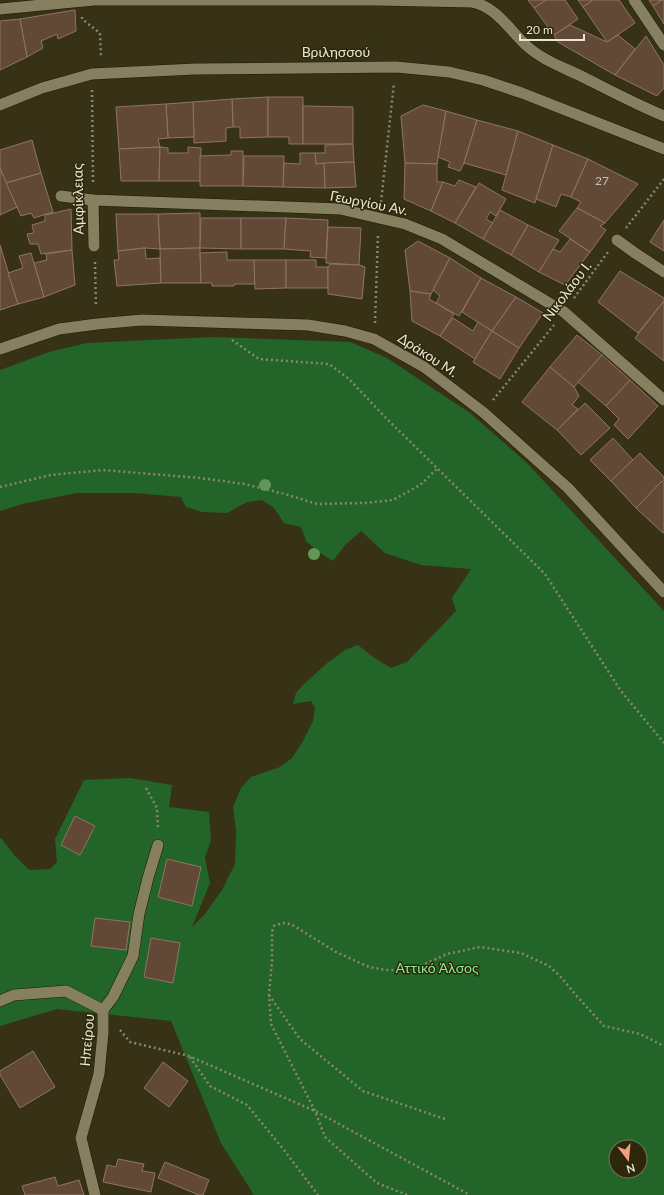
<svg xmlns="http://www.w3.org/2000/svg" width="664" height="1195" font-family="Lato,sans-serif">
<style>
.green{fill:#236529;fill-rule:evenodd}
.building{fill:#624937;stroke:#907562}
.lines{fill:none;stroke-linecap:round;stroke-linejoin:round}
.pedestrian-casing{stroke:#1f1900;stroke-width:12}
.minor-casing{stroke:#1f1900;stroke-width:12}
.tertiary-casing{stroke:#1f1900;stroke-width:12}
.secondary-casing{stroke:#1f1900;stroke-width:12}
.path{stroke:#8a866f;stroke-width:2.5;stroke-dasharray:2 3;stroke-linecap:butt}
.pedestrian{stroke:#868061;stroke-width:11}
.minor{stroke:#868061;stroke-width:11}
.tertiary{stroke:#868061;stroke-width:11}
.secondary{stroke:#868061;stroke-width:11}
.tree{fill:#649757}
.labels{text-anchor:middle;stroke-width:3;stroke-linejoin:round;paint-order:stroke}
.number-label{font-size:12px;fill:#c7bfae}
.street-label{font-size:14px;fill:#e9e6d5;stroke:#2d280b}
.park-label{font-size:14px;fill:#89e98d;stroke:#2d280b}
</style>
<rect width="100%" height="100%" fill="#373216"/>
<path class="green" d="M213,337l137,5 37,16 83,55 57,50 137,148v584h-410l-33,-52 -50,-122 -114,-12 -57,17v-188h1l13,17 15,15 21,-1 7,-7 -2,-23 29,-59 46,-2 42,7 -3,22 40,5 2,28 -6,18 5,25 -18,44 13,-13 17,-24 13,-26 1,-33 -3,-24 8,-19 10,-11 29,-10 12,-9 10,-15 11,-22 2,-14 -4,-6 -18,3 3,-11 7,-8 23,-21 19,-14 13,-5 15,12 18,11 16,-6 49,-51 -4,-13 19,-29 -50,-4 -36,-12 -24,-22 -16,14 -12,16 -13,-8 -14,-12 -5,-14 -17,-4 -10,-15 -12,-8 -15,2 -20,11 -25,-1 -16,-5 -5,-10 -47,-4h-58l-54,11 -22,7v-141l49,-18 38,-9zM616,1147h24v24h-24z"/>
<g class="building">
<path d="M528,0h18l-12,8z"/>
<path d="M546,0h19l13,19 -24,16 -20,-27z"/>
<path d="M578,0h15l-10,7z"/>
<path d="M593,0h26l16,23 -28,19 -24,-35z"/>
<path d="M649,0h13l-9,6z"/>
<path d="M662,0h2v24l-11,-18z"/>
<path d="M75,10l1,21 -18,8 -1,-5 -16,7 2,7 -16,9 -7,-38z"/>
<path d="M20,19l7,38 -27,13v-49z"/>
<path d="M570,25l37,17 11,-7 17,14 -20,26 -57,-33 -4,-7z"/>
<path d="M646,36l18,29v23l-7,8 -42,-21z"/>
<path d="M268,97v40l-28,1v-11h-7l-1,-28z"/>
<path d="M268,97h35v47h-14v-7h-21z"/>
<path d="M232,99l1,28 -7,1v13l-32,2 -1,-41z"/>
<path d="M193,102l1,35 -26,1 -2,-34z"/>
<path d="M166,104l2,34 -10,1 2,8 -41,2 -3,-42z"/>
<path d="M423,105l23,6 -9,53 -32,-1 -4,-47z"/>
<path d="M303,106l50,1v37h-50z"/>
<path d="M446,111l31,9 -13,43 -4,8 -12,-4 2,-5 -12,-5z"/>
<path d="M477,120l41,11 -12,44 -42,-12z"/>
<path d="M518,131l35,14 -18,58 -33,-13z"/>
<path d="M32,140l9,33 -35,10 -6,-15v-18z"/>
<path d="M353,144l1,18 -38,2 -1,-11h10v-8z"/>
<path d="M553,145l35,14 -17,38 -10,-3 -5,13 -20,-8z"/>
<path d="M160,147l-1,34h-38l-2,-32z"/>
<path d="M160,147l8,1v5h20v-6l13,1 -1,33h-41z"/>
<path d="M231,151h12v35h-43v-30l31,-1z"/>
<path d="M300,153h15l1,11 8,-1 1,25 -42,-1 1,-24 16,1z"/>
<path d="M244,156h40l-1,31 -40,-1z"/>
<path d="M588,159l50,25 -33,39 -28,-15 4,-6 -10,-5z"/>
<path d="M354,162l2,25 -31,1 -1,-25z"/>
<path d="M405,163l32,1v18h6l-12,29 -27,-12z"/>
<path d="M0,168l17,39 -17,8z"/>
<path d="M41,173l12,39 -19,6 -3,-5 -10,3 -15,-33z"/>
<path d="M459,180l17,7 -21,36 -24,-12 12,-29 12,4z"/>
<path d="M479,183l27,16 -10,17 -6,-4 -4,7 7,4 -10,16 -28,-16z"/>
<path d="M577,208l28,15 -5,3 6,4 -16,22 -31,-21z"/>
<path d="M71,209l1,41 -31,4 -3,-10h-8l-3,-10 7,-1 -2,-8 13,-4v-6z"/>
<path d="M500,210l28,15 -17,30 -28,-16z"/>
<path d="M200,213v35l-40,1 -2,-35z"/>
<path d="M116,214h42l2,35 -15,-1 -27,3z"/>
<path d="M201,218h40v31l-41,-1z"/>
<path d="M241,218h45l-2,31h-43z"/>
<path d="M286,218l42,2 -2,38 -16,-1 1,-6 -27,-2z"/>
<path d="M664,220v31l-14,-9z"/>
<path d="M528,225l31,15 -20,32 -28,-17z"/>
<path d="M328,227l33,1 -2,37 -33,-2z"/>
<path d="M570,239l20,13 -25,33 -26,-13 14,-23 7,3z"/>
<path d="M418,241l32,17 -19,36 -21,-3 -5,-41z"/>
<path d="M0,245l18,59 -18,6z"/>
<path d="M145,248l1,11 14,-1 1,25 -44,3 -3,-26h5l-1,-9z"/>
<path d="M200,248l1,35h-40l-1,-34z"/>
<path d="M72,250l3,35 -31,12 -10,-34 13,-3 -1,-6z"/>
<path d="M227,252v8h27l1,24h-21v2h-22v-3h-11l-1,-30z"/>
<path d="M31,253l13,44 -26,7 -10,-31 15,-5 -4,-12z"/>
<path d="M450,258l31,20 -22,38 -23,-13 4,-7 -7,-6z"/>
<path d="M254,260h32v28l-31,1z"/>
<path d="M286,260h30v7h12v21h-42z"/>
<path d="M330,264l29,1 6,2 -3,32 -34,-5v-27z"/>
<path d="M620,271l44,27v3l-26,32 -40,-31z"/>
<path d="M481,278l35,19 -24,34 -30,-19z"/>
<path d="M410,291l21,3 -2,5 25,15 -14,22 -28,-15z"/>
<path d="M516,297l27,16 -24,35 -27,-17z"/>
<path d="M664,301v60l-29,-23z"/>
<path d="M453,318l20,13 5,-9 14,9 -17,28 -35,-23z"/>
<path d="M492,331l27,17 -19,31 -27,-17z"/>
<path d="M577,335l25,20 -28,32 -24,-20z"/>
<path d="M602,355l28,25 -24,26 -28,-24z"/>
<path d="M550,367l24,20 5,9 -7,9 6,4 -21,21 -35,-28z"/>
<path d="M630,380l28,26 -30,33 -14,-14 5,-6 -13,-13z"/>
<path d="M585,403l25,25 -29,27 -24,-25z"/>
<path d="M613,438l20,22 -22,21 -21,-21z"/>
<path d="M640,453l24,24v3l-28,28 -25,-27z"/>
<path d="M662,481l2,2v49l-1,1 -27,-25z"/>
<path d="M75,816l20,10 -15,29 -19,-10z"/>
<path d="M167,859l34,8 -9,39 -34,-9z"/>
<path d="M95,918l35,4 -4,28 -35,-4z"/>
<path d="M151,938l29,5 -7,40 -29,-6z"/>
<path d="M33,1051l22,36 -35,21 -20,-33v-4z"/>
<path d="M163,1062l25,19 -19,26 -25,-19z"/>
<path d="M118,1159l26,5 -2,7 13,2 -4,19 -48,-10 4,-17 9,2z"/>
<path d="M165,1162l44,18 -6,15h-4l-41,-17z"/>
<path d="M55,1177l3,9 21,-6 5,15h-59l-3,-9z"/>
</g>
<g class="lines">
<g class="pedestrian-casing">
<path id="pedestrian" d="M617,240l18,13"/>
</g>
<g class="minor-casing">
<g id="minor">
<path d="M634,0l30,45"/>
<path d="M0,9l94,-9h282l96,2c24,4 39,30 56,45 15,13 34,20 51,28 28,14 56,29 85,41"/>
<path d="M61,196l32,4 247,9 65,15 37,15 122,73 100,88"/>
<path d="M93,200l1,46"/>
<path d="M635,253l29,19"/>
<path d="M0,1001l14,-6 52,-4 37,19"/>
<path d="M95,1195l-14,-57 18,-64 4,-41v-23l10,-13 20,-41 6,-42 9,-36 10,-33"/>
</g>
</g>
<g class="tertiary-casing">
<path id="tertiary" d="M0,349l59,-20 38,-5 45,-4 166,5 37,6 29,8 50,28 59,45 85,76 96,104"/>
</g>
<g class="secondary-casing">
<path id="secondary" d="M0,105l42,-17 50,-14 103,-5 201,-2 53,5 34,8 39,13 142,56"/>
</g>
<g class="path">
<path d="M82,17v2l18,14 1,24"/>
<path d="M92,90l1,93"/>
<path d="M381,202l13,-119"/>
<path d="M626,228l38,-49"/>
<path d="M95,262l1,45"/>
<path d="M574,298l34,-46"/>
<path d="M375,323l3,-89"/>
<path d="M232,340l27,19 70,5 20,15 36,38 160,157 76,117 43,52"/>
<path d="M493,400l61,-75"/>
<path d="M0,487l51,-12 52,-5 97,8 44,6 41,10 32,10 47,-1 29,-3 27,-15 18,-17"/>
<path d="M146,788l11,20 1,21"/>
<path d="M269,995l31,44 63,52 82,28"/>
<path d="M120,1030l10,12 59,14 126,55 155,84"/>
<path d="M190,1057l20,29 37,19 37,45 34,45"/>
<path d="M407,1195l-30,-12 -52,-46 -10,-26 -44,-87 -2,-29 3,-34v-29l2,-6 8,-3 9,1 45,28 33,15 17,3h19l18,-5 24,-11 33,-7 41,6 28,13 11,10 15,18 29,32 36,8 24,12"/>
</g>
<use href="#pedestrian" class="pedestrian"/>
<use href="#minor" class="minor"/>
<use href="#tertiary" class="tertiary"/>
<use href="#secondary" class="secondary"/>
</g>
<g class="tree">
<circle cx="265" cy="485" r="6"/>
<circle cx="314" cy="554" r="6"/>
</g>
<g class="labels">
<g class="number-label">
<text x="602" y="185">27</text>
</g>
<g class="street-label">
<text x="336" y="57">Βριλησσού</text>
<text transform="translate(78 199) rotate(-91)" y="5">Αμφίκλειας</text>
<text transform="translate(369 203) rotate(11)" y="5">Γεωργίου Αν.</text>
<text transform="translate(567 291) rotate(-53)" y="5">Νικολάου Ι.</text>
<text transform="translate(428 355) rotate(33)" y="5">Δράκου Μ.</text>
<text transform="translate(87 1040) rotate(-85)" y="5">Ηπείρου</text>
</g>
<g class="park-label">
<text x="437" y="973">Αττικό Άλσος</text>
</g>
</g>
<g transform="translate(628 1159) rotate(164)"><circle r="19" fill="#2d280b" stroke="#78745c"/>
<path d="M0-3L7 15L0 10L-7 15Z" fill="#f2a07e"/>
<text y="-6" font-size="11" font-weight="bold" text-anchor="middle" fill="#e9e6d5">N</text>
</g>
<path d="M520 34v6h64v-6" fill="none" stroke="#e9e6d5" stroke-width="2"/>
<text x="526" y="34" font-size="12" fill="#e9e6d5" stroke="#2d280b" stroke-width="3" paint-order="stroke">20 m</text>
</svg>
